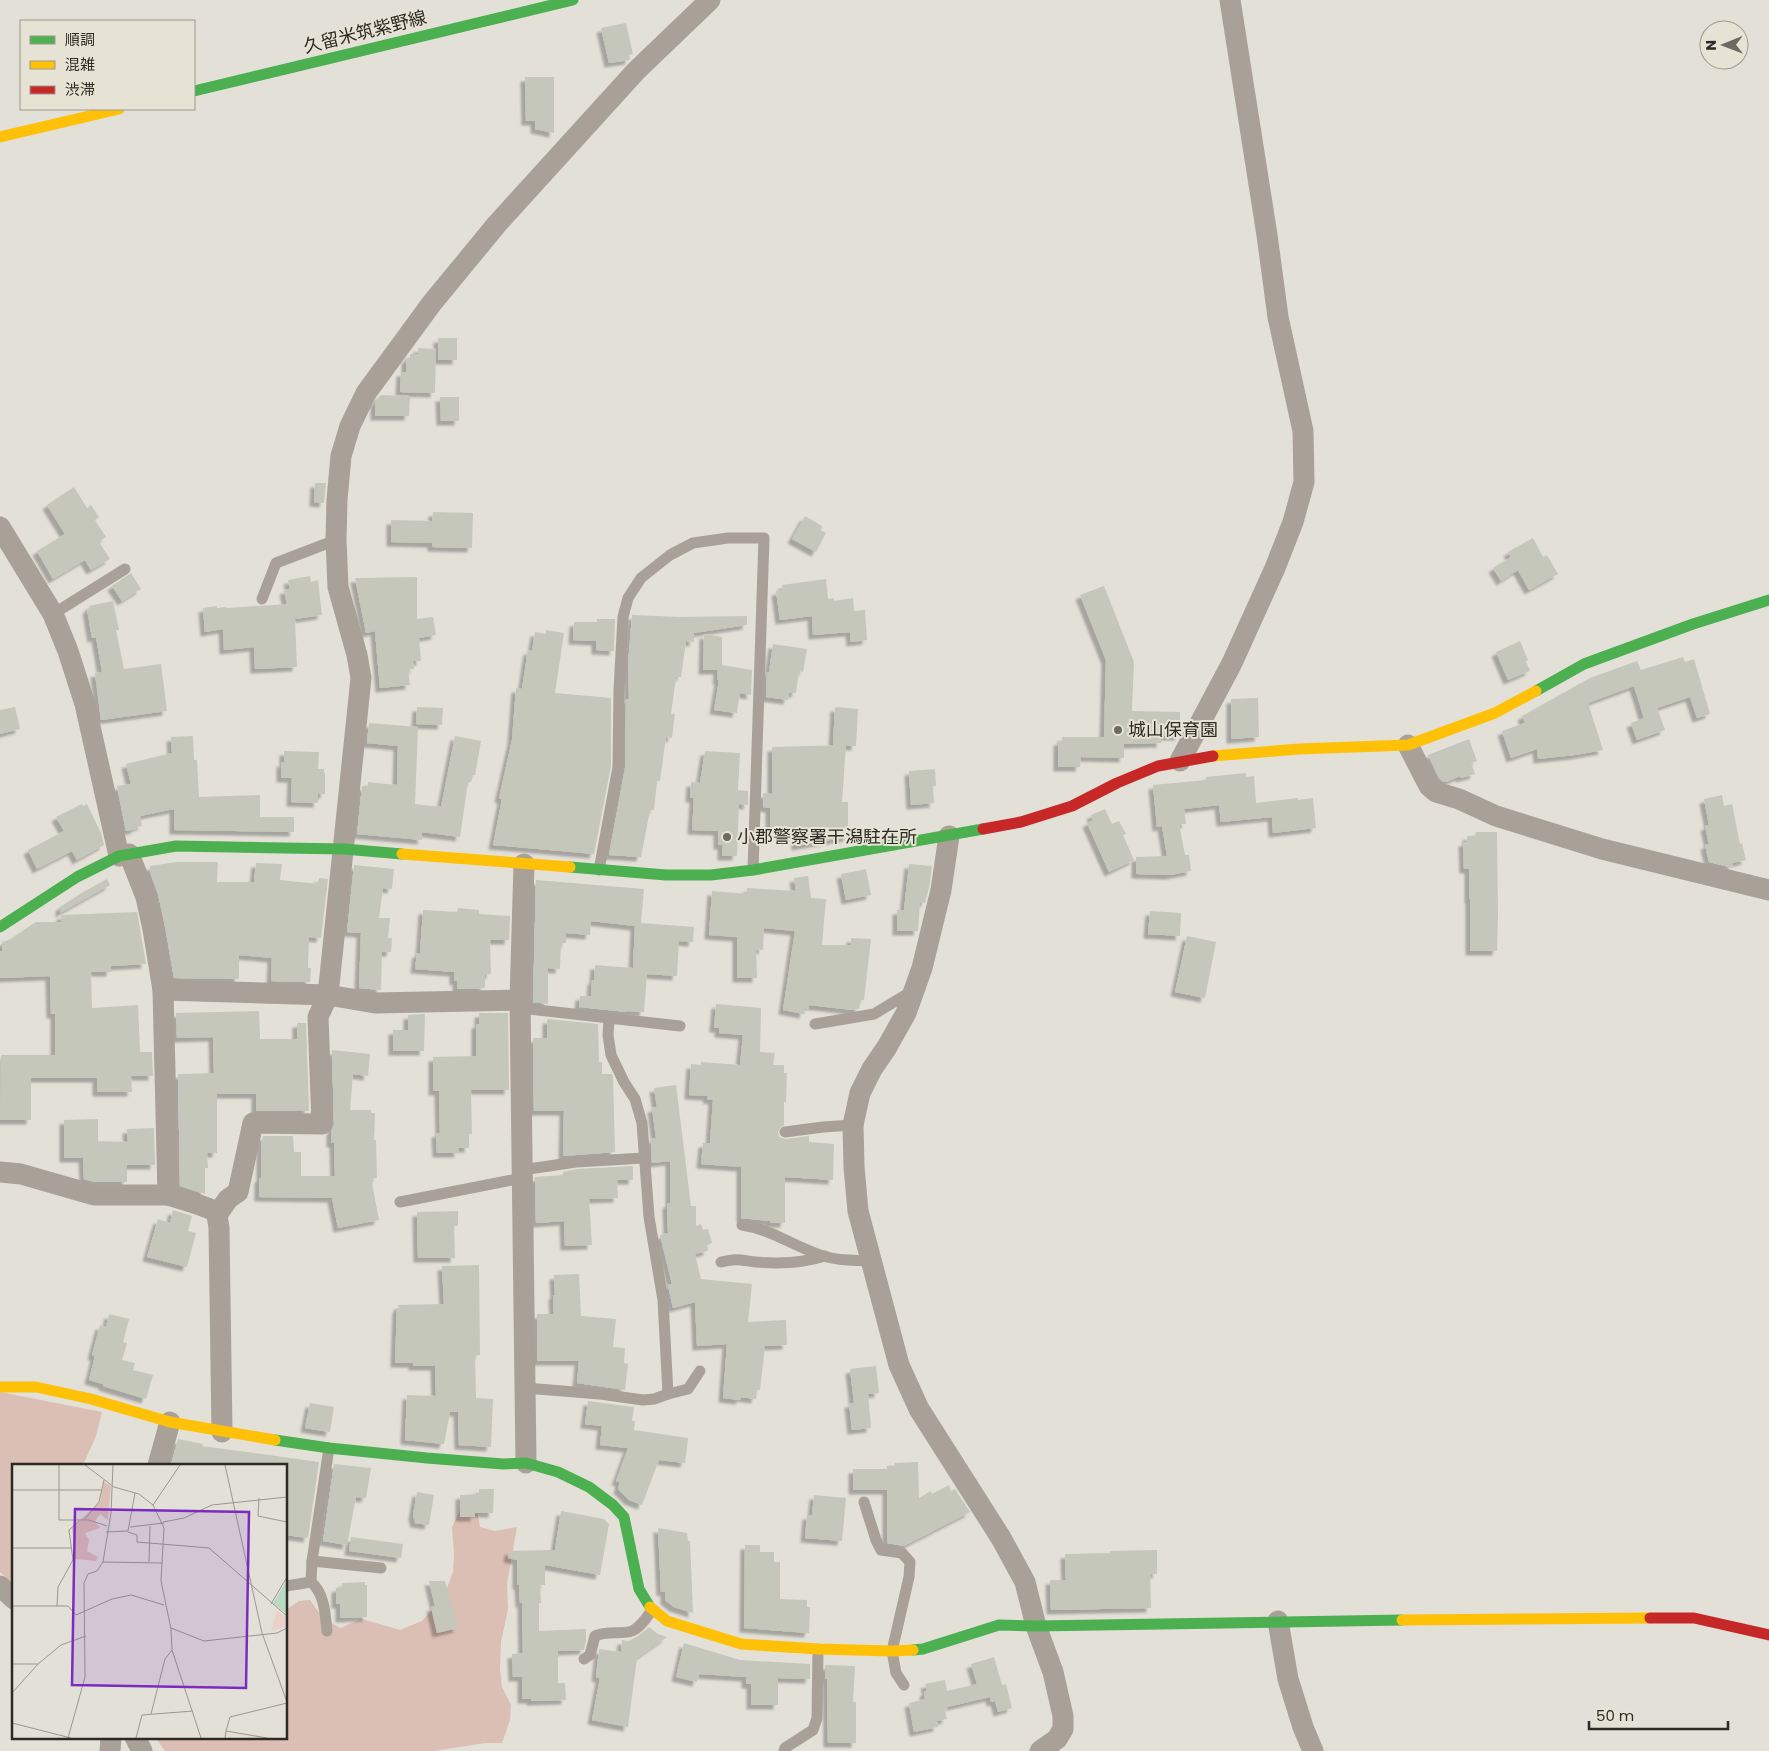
<svg xmlns="http://www.w3.org/2000/svg" width="1769" height="1751" font-family="Poppins,'Noto Sans JP',sans-serif">
<style>
.forest{fill:#dbbeb4}
.building{fill:#c5c7bb;filter:url(#shadow)}
.lines{fill:none;stroke-linecap:round;stroke-linejoin:round}
.lane{stroke:#a9a097;stroke-width:11}
.street{stroke:#a9a097;stroke-width:21}
.fast{stroke:#4caf50;stroke-width:11}
.slow{stroke:#ffc107;stroke-width:11}
.jam{stroke:#c62828;stroke-width:11}
.poi-dot{fill:#6c6a64;stroke:#e7e3d4;stroke-width:2}
.labels{text-anchor:middle;stroke-width:4;stroke-linejoin:round;paint-order:stroke}
.street-label{font-size:18px;fill:#2c2a25;stroke:#e7e3d4}
.poi-label{font-size:18px;fill:#2c2a25;stroke:#e7e3d4;text-anchor:start}
.inset-road{fill:none;stroke:#9a9790;stroke-width:1}
.view{fill:#7b2cbf;fill-opacity:0.15;stroke:#7b2cbf;stroke-width:2.5}
.inset-edge{fill:none;stroke:#2c2a25;stroke-width:2.5}
</style>
<defs>
<filter id="shadow"><feDropShadow dx="-4.5" dy="4.5" stdDeviation="1" flood-color="#0004"/></filter>
</defs>
<rect width="100%" height="100%" fill="#e3e0d8"/>
<g class="forest">
<path d="M0,1392l102,20 -6,24 -13,29h-69v121l-14,-14z"/>
<path d="M476,1506l4,21 15,4 22,-4 -10,57 1,25 -7,33 -1,27 2,18 9,18 -1,15 -8,23h-17l-51,8h-269l-10,-14h131v-127l13,-9 11,-1 12,17 18,11 22,-9 38,11 22,-9 22,-25 9,-24 1,-18 -2,-27 9,-19z"/>
</g>
<g class="building">
<path d="M626,23l7,31 -4,1 1,5 -21,3 -8,-35z"/>
<path d="M525,77h29v56l-19,-4v-8h-9z"/>
<rect x="438" y="338" width="19" height="22"/>
<path d="M418,348l18,1 -1,44 -35,-1 1,-20h5v-13l4,-2v-3h8z"/>
<path d="M380,395l30,1 -1,20h-34v-13z"/>
<path d="M440,397h19v24h-18z"/>
<path d="M315,483h11l-2,20 -10,-1z"/>
<path d="M74,487l13,21 4,-3 8,12 -4,3 11,17 -7,5 11,17 -19,11 -6,-10 -32,19 -16,-28 28,-17 -18,-29z"/>
<path d="M433,512l40,1 -1,35 -40,-1v-4l-41,-1v-22l41,1z"/>
<path d="M805,516l17,10 -1,4 5,3 -10,19 -24,-13z"/>
<path d="M1533,538l10,19 4,-2 11,19 -29,16 -11,-20 -17,11 -8,-13 18,-11 -3,-5z"/>
<path d="M131,573l10,16 -19,12 -10,-15z"/>
<path d="M310,576l1,6 7,-2 4,35 -27,4 2,48 -42,2 -1,-22 -30,3 -1,-21 -18,3 -2,-24 14,-2v2l9,-1v1l61,-4 -3,-14 6,-1 -2,-9z"/>
<path d="M417,577v42l16,-2 3,18 -17,3 2,23h-8l1,8h-6l2,16 -30,3 -5,-57 -9,2 -11,-55z"/>
<path d="M826,579l2,20 6,-1v3l19,-3 1,13 11,-1 2,30 -16,2 -1,-10 -37,3 -1,-19 -32,4 -4,-29 7,-1 -1,-5z"/>
<path d="M1104,586l30,76 -2,49 48,1v22l-1,2h-18v7l-37,1v14l-43,-1 -1,10h-22v-26h4v-4h42l2,-77 -26,-65z"/>
<path d="M113,601l6,29h-3l8,39 37,-5 6,47 -66,9 -6,-47 7,-1 -6,-35 -4,1 -5,-29 3,-1 -1,-2z"/>
<path d="M632,615l48,2 67,-1v9l-53,8v9l-8,-1 -5,36h-5l-5,37h4l-3,24 -6,-1 -6,44h-3l-3,29h-4l-9,47 -32,-2 16,-87 1,-69h3l-1,-34z"/>
<path d="M597,619h18l-1,32 -18,-1v-9l-23,-1 1,-18h23z"/>
<path d="M546,630l18,3 -9,60 56,5v68l-17,88 -101,-9 9,-46 -3,-1 13,-58 4,-52 6,1 6,-39 4,1 3,-19 11,2z"/>
<path d="M704,634l18,3v28l30,5 -1,25 -11,-2 -3,20 -23,-3 5,-30h-2l1,-10h-15z"/>
<path d="M1520,641l8,19 -2,1 4,10 -22,9 -12,-28z"/>
<path d="M773,644l34,5 -4,23 -4,-1 -3,22h-7l-1,7 -22,-3 1,-25h2z"/>
<path d="M1683,657l2,5 9,-3 16,55 -13,4 -7,-21 -33,11 8,22 -28,10 -6,-17 13,-5 -10,-32 -46,17 15,47 -28,5 -37,4 -1,-10 -26,9 -9,-27 23,-8 -3,-7 68,-38 47,-17 4,9z"/>
<path d="M1258,698l1,39 -28,2v-40z"/>
<path d="M15,707l5,22 -20,5v-24z"/>
<path d="M417,707l26,1 -1,17 -26,-1z"/>
<path d="M835,707l23,2 -2,37 -23,-1z"/>
<path d="M369,723l49,4 -3,77 26,3 14,-71 26,5 -6,34h-2l-2,7h-3l-8,55 -38,-5v8l-65,-6 5,-48h6v-4l29,3 1,-39 -31,-3z"/>
<path d="M193,736l1,24h3l2,37 61,-2v22h34v15l-120,-2v-21l-34,7 2,10 -7,1 1,2 -10,2 -9,-45 14,-2 -5,-20 46,-11 -1,-16z"/>
<path d="M1469,739l8,22 -6,2 4,11 -14,4 -1,-2 -14,6 -4,-1 -3,-3 -11,-23z"/>
<path d="M846,745l-4,57h6v35l-52,9v-19h-26v-19l-7,-1v-14l9,1v-47z"/>
<path d="M284,751l35,1 -1,17h6v4h1v21h-7v9l-27,-1 1,-24h-11v-16l3,1z"/>
<path d="M705,751l35,2 -2,37 10,1v14l-9,-1 -2,52h-15v-11h-4v-14l-26,-1 2,-32h-4l1,-16 9,1z"/>
<path d="M935,769l1,17h-3l1,17 -23,2 -2,-34z"/>
<path d="M1246,773v4l8,-1 2,27 42,-5v2l15,-2 3,30 -43,5 -1,-16 -51,5 -2,-17 -35,4 2,15h-7l6,31h4l2,16 -21,4 -34,-1v-17l31,-1 -5,-30 -5,1 -4,-42 53,-5v-3z"/>
<path d="M1722,795l2,11 8,-2 8,40 2,-1 4,17 -14,3 1,5 -24,-6 -4,-17 4,-1 -4,-18 4,-1 -5,-26z"/>
<path d="M82,804l1,2 4,-2 14,29 3,12 -27,15 -5,-9 -35,18 -9,-19 36,-19 -8,-14z"/>
<path d="M1105,809l7,15 7,-3 7,13 -3,1 11,25 -25,12 -22,-49 6,-3 -2,-5z"/>
<path d="M1476,832h21l1,83 -1,36h-27v-52h-1v-30h-5l-1,-27h4v-6h8z"/>
<path d="M177,862h41l-1,20h37l2,-19 26,1 -2,16 38,4 1,-6 9,1 -7,59 -12,-1 -1,31h3l-1,14 -39,-1 1,-23 -33,-3v24l-65,-1 -9,-52 -7,-32 -8,-22v-6z"/>
<path d="M909,864l23,2 -3,22 -4,15 -5,-1 -2,29h-21v-21h7z"/>
<path d="M354,865l40,4 -2,20 -9,-1 -4,30h11l-2,20h4l-1,14h-9l-1,38 -22,-2 2,-55 -14,-1z"/>
<path d="M866,869l5,26 -25,5 -5,-26z"/>
<path d="M808,876l3,22 15,1 -4,46h29v-7l20,1 -7,61h-3l-2,9 -6,1 -44,-5v4l-4,-1 -1,6 -21,-4 12,-79 -31,-3 -1,22 -7,-1 1,29h-20v-41l-28,-2 3,-44 35,3v-6l49,3 -2,-13z"/>
<path d="M107,879l3,6 -50,28v-6l25,-16z"/>
<path d="M536,880l108,9 -3,34 53,4 -1,15 -14,-1 -2,35 -30,-2 -3,38 -17,-1v1l-48,-5 1,-11h11l1,-16h2l1,-15 38,3 2,-42 -44,-5 -1,14 -24,-2v10h-5l-1,26 -12,-1v36l-15,-2z"/>
<path d="M458,908l21,2v4l31,2 -1,24h-19l1,34 -6,1v13l-28,1v-9l-3,1v-9l-39,-3 2,-16h3l3,-43 34,2z"/>
<path d="M1150,911l31,2 -1,23 -32,-2z"/>
<path d="M137,912l9,52 -35,2v6h-20l1,36 46,-3 2,47h12l1,24h-22l1,16h-35v-14h-66v42h-31l1,-65h54v-41h-4l-1,-38 -50,2v-27h2v-9l7,-2 27,-18h26l-1,-7z"/>
<path d="M1187,936l29,6 -11,56 -30,-6z"/>
<path d="M716,1004l45,4 -1,44 15,1 -2,12h11v8h3l-1,29h-2v23l-6,5 1,7 7,2 23,-3v6l25,2 -1,36 -48,-3v46h-15v-2l-29,-3v-51l-40,-3 2,-21h7l3,-43 -6,-1 1,-3 -19,-1 2,-31 10,1v-3l39,3 3,-30 -24,-2v-5h-5z"/>
<path d="M259,1011l1,28h37v-16h9l3,88h-53v-17h-39v59h-10l1,15h-3v26l-25,-8 -2,-112 36,-1 -1,-36 -36,1 -1,-25z"/>
<path d="M479,1013h29l1,77h-38l1,44h-3v14h-11l1,5h-22l-1,-20h4l-1,-42h-6v-34l43,-1v-32h3z"/>
<path d="M425,1014l-1,37h-31v-21h15v-15z"/>
<path d="M547,1019l51,5 1,38h3v12h10l1,2 2,76 -52,4 1,-45h-30l-1,-73h14z"/>
<path d="M332,1050l38,4 -2,22 -15,-2 -3,36h21v3h4l-1,27h2l1,38h-6l8,42 -41,8 -6,-30 -73,-1v-19h2v-33l2,-9h30l1,16h7v24h34l-1,-33h-3v-11l3,-8z"/>
<path d="M676,1085l15,121h5v20l5,-2 2,6 5,-1 4,14 -5,2 1,6 -13,3 6,25 51,5 -4,38 38,-2 1,25 -22,1 -5,44h-3l-1,9 -15,-2 -1,3 -17,-2 4,-54 -30,2 -2,-44 -22,6 -5,-23 4,-1 -12,-49 8,-2 -1,-29 3,-1v-42l-18,2 -1,-24 5,-1 -4,-30 5,-1 -3,-19z"/>
<path d="M98,1119v22l30,1 -1,-13 27,-1 1,37h-28v17h-32l-11,-3 -1,-21h-19v-38z"/>
<path d="M633,1166v14h-16l1,18 -29,1 3,46 -27,1 -1,-25 -28,2 -1,-46 28,-2v-3l14,-3z"/>
<path d="M173,1210l19,6 -4,15 8,2 -9,34 -40,-10 11,-38 12,4z"/>
<path d="M458,1211v15h-4l1,32h-37l-1,-46z"/>
<path d="M479,1265l1,90h-5l1,43 17,1 -2,48 -32,-2 -1,-33h-8l-6,32 -39,-4 2,-45 29,1 -1,-30h-22v-3h-18l2,-55h2l-1,-3 46,-1 -2,-38z"/>
<path d="M579,1274l2,42 35,3 -3,28 12,1 -1,15 4,1 -3,26 -48,-7 2,-22h-42v-47h17l-1,-19h2l-1,-20z"/>
<path d="M109,1314l20,5 -6,23 4,1 -5,17 13,3 -2,7 20,5 -7,24 -43,-13v-2l-14,-4 6,-24 -3,-1 8,-30 6,2z"/>
<path d="M876,1366l3,27 -11,1 3,34 -19,2 -3,-27h5l-4,-34z"/>
<path d="M588,1401l46,6 -2,14h3l-1,9 54,8 -3,25 -26,-3 -17,45 -13,-5 -11,-11 2,-7 -4,-1 12,-33 -28,-3 2,-19 -17,-2z"/>
<path d="M310,1403l24,4 -4,25 -25,-4z"/>
<path d="M178,1439l25,5 -1,2 117,16 -11,76 -22,-3v-70h-115z"/>
<path d="M918,1462l1,36 12,-7 1,3 17,-9 2,6 4,-2 15,23 -66,34 -17,-3v-53h-34v-21h34v-3l8,-1v-2z"/>
<path d="M334,1464l37,4 -5,30 -10,-1 -9,48 -24,-4z"/>
<path d="M479,1489h15l-1,24h-18v4h-15v-22l19,-1z"/>
<path d="M417,1492l17,3 -5,30 -14,-2 -2,-8z"/>
<path d="M814,1495l32,3 -4,43 -37,-3 2,-23h5z"/>
<path d="M561,1511l43,8 5,5 -9,51 -55,-10v20h-5l1,18h-2v28l47,-2v11l-2,10 -26,1v32h7l1,17 -35,1v-2h-9v-22h-9l-1,-23 11,-1 -1,-50h-2l-1,-18h-2v-25l-9,-2 1,-7 46,-1z"/>
<path d="M658,1528l29,5 1,8h2l3,72 -19,-6 -9,-7v-9l-4,1z"/>
<path d="M351,1537l52,7 -2,14 -52,-7z"/>
<path d="M745,1545h15v7h14v10h6v37l27,1v7h3l-1,26 -65,-5z"/>
<path d="M1157,1550v24h-7l1,34 -100,2 -1,-30h16l-1,-26 45,-1v-2z"/>
<path d="M429,1581h16l13,47 -21,5 -6,-26 4,-1z"/>
<path d="M365,1582v3h2v32l-27,1v-14h-4v-16l6,-1v-4z"/>
<path d="M649,1627l9,7 9,3 -30,21 -9,69 -36,-7 8,-42 -4,-1 3,-28 22,3 1,-12 7,1 11,-6z"/>
<path d="M684,1643l56,17 70,4v15l-32,-1v27h-27v-21h-5v-7l-47,-3 -2,8 -21,-5z"/>
<path d="M994,1657l8,28 4,-1 6,24 -14,4 -3,-11 -4,1 -1,-5 -43,10 1,4h-3l2,8 -10,2 1,6 -24,5 -5,-29 16,-4 -1,-7 3,-1 -2,-7 20,-4 2,11 30,-7 -6,-20z"/>
<path d="M825,1665l30,1 -2,36h3v41h-28l-1,-64h-2z"/>
</g>
<g class="lines">
<g class="lane">
<path d="M262,599l14,-36 60,-23"/>
<path d="M53,614l72,-45"/>
<path d="M599,870l19,-103 1,-77 4,-73 5,-19 13,-20 29,-23 23,-12 35,-5h36l-11,332"/>
<path d="M520,1008l160,18"/>
<path d="M609,1019l-1,16 3,20 13,27 11,17 7,24 7,94 14,83 5,94"/>
<path d="M815,1024l59,-10 40,-24"/>
<path d="M785,1132l38,-5 30,-2"/>
<path d="M522,1170l54,-8 68,-4"/>
<path d="M400,1202l122,-24"/>
<path d="M742,1225c33,5 55,24 85,32 14,4 28,3 43,4"/>
<path d="M721,1262c16,-4 19,-2 35,0 23,2 47,1 69,-6"/>
<path d="M525,1388l75,6 43,6 11,-1 14,-5 20,-5 12,-18"/>
<path d="M864,1502l12,38 5,10 21,3 8,9 -1,15 -17,74 4,22 8,12"/>
<path d="M312,1561l69,7"/>
<path d="M311,1582c14,12 14,32 16,49"/>
<path d="M286,1586l25,-4 1,-21 17,-113"/>
<path d="M584,1659l6,-4 5,-19c12,-6 27,-1 37,-5 9,-4 15,-14 20,-21"/>
<path d="M784,1751l1,-3 28,-18 4,-12 1,-69"/>
</g>
<g class="street">
<path d="M0,527l53,87 15,37 17,53 34,152"/>
<path d="M1408,745l21,41 7,6 23,7 37,17 106,33 167,41"/>
<path d="M1180,761l52,-98 43,-95 18,-46 11,-40 -1,-51 -25,-114 -11,-82 -37,-235"/>
<path d="M949,836l-8,54 -19,78 -16,45 -19,34 -15,22 -12,24 -7,32 1,42 4,44 41,154 20,44 82,129 24,44 11,44 17,46 10,44v13l-6,10 -17,12"/>
<path d="M129,854l17,43 7,32 10,61 5,205"/>
<path d="M524,864l-4,136 6,463"/>
<path d="M163,990l165,5 47,8 145,-3"/>
<path d="M0,1172l21,2 73,21h74l26,8 19,7 4,5 2,13 3,204"/>
<path d="M217,1215l11,-16 10,-7 15,-69 69,1 -4,-107 10,-22 33,-317 -4,-23 -19,-68 -2,-47 1,-40 4,-44 9,-30 16,-33 66,-90 65,-79 139,-153 74,-71"/>
<path d="M158,1465l12,-43"/>
<path d="M0,1586l14,13"/>
<path d="M1278,1621l10,58 15,48 10,24"/>
<path d="M135,1737l7,14"/>
<path d="M110,1751l1,-14"/>
</g>
<g class="fast">
<path d="M194,91l379,-91"/>
<path d="M1536,691l48,-27 109,-40 76,-24"/>
<path d="M570,867l96,8h45l42,-5 230,-41"/>
<path d="M0,927l77,-50 42,-21 57,-10 168,3 58,5"/>
<path d="M275,1440l54,8 98,10 76,6 23,-1 32,9 31,15 24,18 11,12 15,72 11,18"/>
<path d="M913,1650l10,-1 76,-24 37,1 366,-6"/>
</g>
<g class="slow">
<path d="M0,137l119,-28"/>
<path d="M1213,756l86,-7 109,-4 87,-32 41,-22"/>
<path d="M402,854l168,13"/>
<path d="M0,1387h36l55,12 79,23 105,18"/>
<path d="M650,1607l17,14 74,23 77,5 74,2 21,-1"/>
<path d="M1402,1620l248,-2"/>
</g>
<g class="jam">
<path d="M983,829l38,-7 51,-16 45,-23 41,-17 55,-10"/>
<path d="M1650,1618h44l75,17"/>
</g>
</g>
<g class="poi-dot">
<circle cx="1118" cy="730" r="5"/>
<circle cx="727" cy="837" r="5"/>
</g>
<g class="labels">
<g class="street-label">
<text transform="translate(365 32) rotate(-14)" y="6">久留米筑紫野線</text>
</g>
<g class="poi-label">
<text x="1128" y="736">城山保育園</text>
<text x="737" y="843">小郡警察署干潟駐在所</text>
</g>
</g>
<g transform="translate(12 1464)">
<rect width="275" height="275" fill="#e3e0d8"/>
<path d="M265,147l10,7v8l-16,5z" fill="#ebd1c9"/>
<path d="M92,18l7,4 -3,34 -8,-6 -5,7 5,7 -15,5 4,7 -2,11 11,6 -2,4 -21,-2 -3,-32 28,-25z" fill="#dbbeb4"/>
<path d="M275,116v34l-14,-11z" fill="#bad9c2"/>
<path class="inset-road" d="M47,1v55h30l18,6M73,1l29,22 25,7 14,11M168,1l-27,40 11,23 -3,53 10,48 1,21 29,88M213,1l37,168 25,69M0,26h90M247,34l-1,18 29,6M72,56l15,-18 5,-22M151,58l21,-4 28,-13 75,-8M118,63l34,-4M94,68l22,-1 7,-38M116,68l9,3v7l72,6 78,68M0,84h60M91,98l59,1M137,98l1,-36M259,140l16,-27M0,142h56l8,9 36,-16 19,-4 33,10M45,142l1,-19 15,-27 -4,-30 10,-9M159,164l33,13 73,-8 10,-5M0,200h26l23,-19 25,-9M0,229l26,-29M139,250l14,-55 7,-9M0,259l59,15M214,267l4,-14 57,-14M56,274l17,-61 -1,-94 4,-9 9,-3 6,-9 8,-49 2,-48M124,274l6,-23 51,-4M213,274l1,-7 41,7"/>
<path class="view" d="M63,45l174,3 -3,176 -174,-3z"/>
<rect width="275" height="275" class="inset-edge"/>
</g>
<rect x="20" y="20" width="175" height="90" fill="#e7e3d4" stroke="#9c998e"/>
<rect x="30" y="36" width="25" height="8" fill="#4caf50" stroke="#9c998e"/>
<text x="65" y="45" font-size="15" fill="#2c2a25">順調</text>
<rect x="30" y="61" width="25" height="8" fill="#ffc107" stroke="#9c998e"/>
<text x="65" y="70" font-size="15" fill="#2c2a25">混雑</text>
<rect x="30" y="86" width="25" height="8" fill="#c62828" stroke="#9c998e"/>
<text x="65" y="95" font-size="15" fill="#2c2a25">渋滞</text>
<g transform="translate(1724 45) rotate(269)"><circle r="24" fill="#e7e3d4" stroke="#9c998e"/>
<path d="M0-4L9 19L0 12L-9 19Z" fill="#6c6a64"/>
<text y="-8" font-size="14" font-weight="bold" text-anchor="middle" fill="#2c2a25">N</text>
</g>
<path d="M1589 1721v8h139v-8" fill="none" stroke="#2c2a25" stroke-width="2.5"/>
<text x="1596" y="1721" font-size="15" fill="#2c2a25" stroke="#e7e3d4" stroke-width="4" paint-order="stroke">50 m</text>
</svg>
